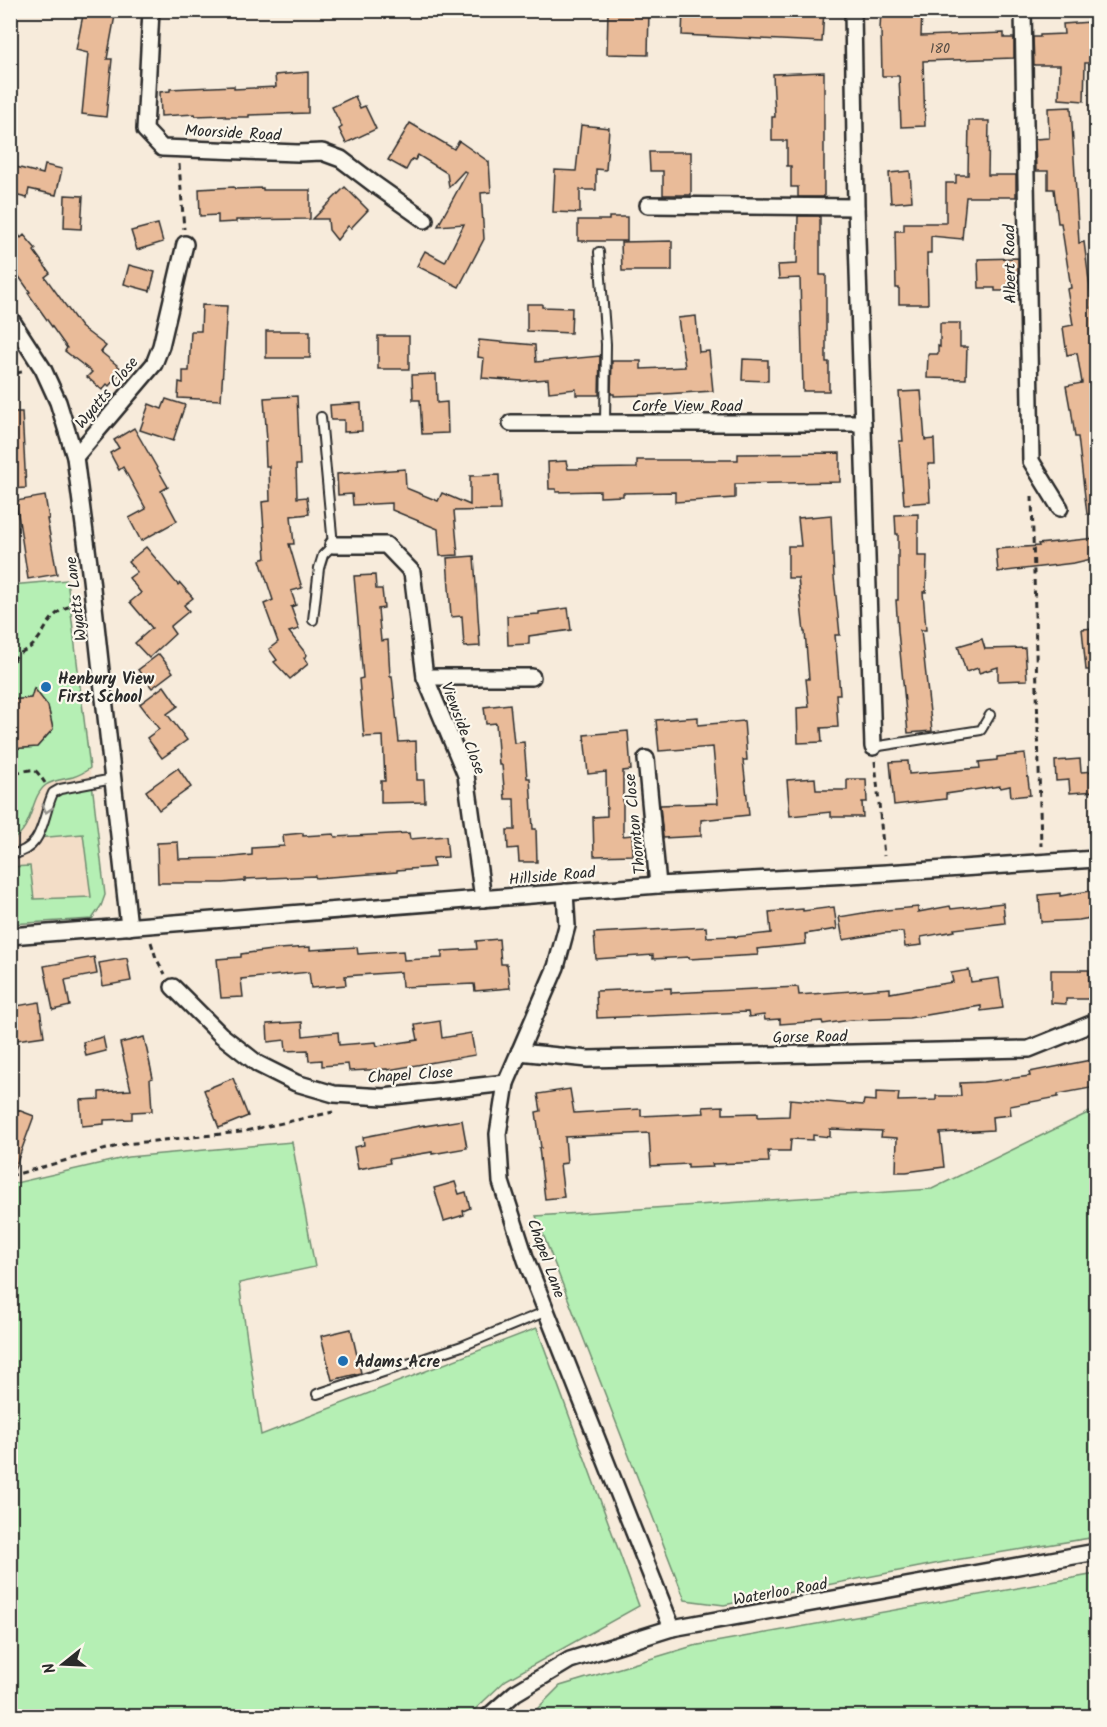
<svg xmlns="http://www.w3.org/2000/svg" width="1107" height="1727" font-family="Kalam,sans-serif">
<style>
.built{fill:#f3ddc7}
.green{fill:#b5efb4;stroke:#708d70;stroke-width:1.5}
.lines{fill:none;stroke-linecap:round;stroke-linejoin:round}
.stream{stroke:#618d9b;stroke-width:5}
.building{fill:#e9bb99;stroke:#2b2b2b;stroke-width:1.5}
.service-casing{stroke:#2b2b2b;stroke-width:12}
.minor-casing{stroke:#2b2b2b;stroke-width:20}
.path{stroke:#2b2b2b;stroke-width:3;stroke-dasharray:6 4.5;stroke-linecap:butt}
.service{stroke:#fbf7ec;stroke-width:8}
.minor{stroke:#fbf7ec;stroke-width:15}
.oneway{stroke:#93918c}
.poi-dot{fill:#1f6fb2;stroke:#fbf7ec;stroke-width:2}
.labels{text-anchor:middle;stroke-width:4.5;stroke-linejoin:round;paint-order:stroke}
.number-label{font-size:14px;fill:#5a4f46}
.street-label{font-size:16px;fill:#2b2b2b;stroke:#fbf7ec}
.poi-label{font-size:16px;font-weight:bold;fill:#2b2b2b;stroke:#fbf7ec;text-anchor:start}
</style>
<rect width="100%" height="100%" fill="#f7ebdb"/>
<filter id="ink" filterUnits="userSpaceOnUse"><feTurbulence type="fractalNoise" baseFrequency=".0167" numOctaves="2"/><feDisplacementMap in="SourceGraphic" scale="12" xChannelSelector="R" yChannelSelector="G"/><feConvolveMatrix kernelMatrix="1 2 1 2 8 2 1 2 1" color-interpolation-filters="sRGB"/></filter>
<g filter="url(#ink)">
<path class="built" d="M67,580l38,315 -4,11 -9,13 -56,3 -6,-55h-19l-1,-282z"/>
<g class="green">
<path d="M67,580l23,188c-5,4 -11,7 -17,9 -8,2 -20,3 -27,8 -17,13 -11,42 -35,56v-92l26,-2 16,-18 -5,-23 -14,-17 -3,9 -20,2v-115z"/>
<path d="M92,783l13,112 -4,11 -9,13 -81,5 -1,-57 20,-1 4,33 57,-2 -8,-63 -46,4 16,-45z"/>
<path d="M1096,1109v428l-141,23 -231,45 -39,-5 -149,-384 396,-27z"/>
<path d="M292,1142l23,125 -76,16 22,152 276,-107 102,278 -133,74 -38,36h-457v-532l117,-27z"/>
<path d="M1096,1574v142h-566l30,-30 133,-40z"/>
</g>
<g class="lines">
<path class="stream" d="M1081,1716l15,-5"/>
</g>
<g class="building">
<path d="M84,10h32l-9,49h5l-6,58 -24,-3 6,-61 -12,-3z"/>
<path d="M608,10h41l-1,45 -41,-1z"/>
<path d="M683,10h141l-2,32 -140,-7z"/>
<path d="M881,10h41l-1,26 83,-3v5h10v20l-91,3 2,65 -24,1 -2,-51h-17l-1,-46 -1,-1z"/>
<path d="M1090,22l3,41h-8l-1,38 -25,-2 1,-34h-26l-1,-28h7v-2l24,-1 -1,-10z"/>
<path d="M308,72v41l-59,2v2h-24v-2l-30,1v-2l-34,2 -1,-24 10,-1v-2l64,-3v3l42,-2 -1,-12z"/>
<path d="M824,72v125h-26v-10h-7v-21h-4v-25h-15v-24h3l-2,-43z"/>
<path d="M355,96l5,12 5,-2 11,23 -30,14 -7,-14 3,-2 -10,-20z"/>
<path d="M1071,107l8,136 5,-1 12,91v2l-5,1 5,38v140h-9l-9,-77h-3l-4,-29h-1l-4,-22 16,-3 -5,-30 -10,2 -4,-28 10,-2 -6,-36 4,-1 -10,-65h-3l-4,-34h-6v-18h-12l-1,-32 14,-1 -1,-30z"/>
<path d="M969,121h20l-1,54h28v22h-50l-4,42 -31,-3v17h-4l1,51h-29v-16h-3l-1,-57h9v-8h42v-40h10v-8h12z"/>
<path d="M410,123l44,26 5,-8 30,21 2,30 -10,1 3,46 -25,48 -42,-21 8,-15 20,11 19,-38 -26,2 29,-53 -3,-2 -15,16 -2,-14 -29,-18 -3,5 -3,-1 -6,11 -18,-10z"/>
<path d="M581,125l28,3 -3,42 -10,-1v21h-16v23l-27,-1 2,-42 21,1z"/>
<path d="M649,152h42v43h-28v-24h-13z"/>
<path d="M45,165l17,4 -6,26 -27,-6 -2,9 -17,-4 6,-27 27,7z"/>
<path d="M910,171l2,30 -21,2 -2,-30z"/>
<path d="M234,187l1,2 28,-1v2h47v29l-74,1v2l-18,1v-8l-18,1 -1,-27z"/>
<path d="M345,187l23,23 -17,18 -3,-2 -11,14 -8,-10 -1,-11h-15z"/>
<path d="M65,195l18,1 -2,33 -17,-1z"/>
<path d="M798,216h22v59h6v87h3v29h-26l-3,-113 -21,1 -1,-14 19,-1z"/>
<path d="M609,217h18v24h-49v-21h31z"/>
<path d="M158,224l5,18 -26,8 -6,-19z"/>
<path d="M10,225l11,13 3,-3 12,14 -2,2 16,22 -5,4 36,50 25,19 -5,6 22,18 -14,16 -2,-2 -5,6 -15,-13 5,-5 -27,-21 2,-3 -39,-55 2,-1 -20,-28z"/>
<path d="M672,241v30h-50l-1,-29z"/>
<path d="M1018,258v33h-23v-3h-16l-1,-29z"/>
<path d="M129,265l26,7 -5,19 -26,-7z"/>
<path d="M527,304h15v3l30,1 -1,25 -44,-2z"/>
<path d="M202,305l25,1 -6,94 -43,-2 1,-16 4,1v-12h6l2,-40h10z"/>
<path d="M696,316l3,36 10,-1 4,40 -64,4 -35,1v-2h-3l1,-33h29v8l44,-2 -7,-49z"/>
<path d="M940,323h20v24h7l-1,32 -39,-1 1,-24h10v-8l2,1z"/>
<rect x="266" y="331" width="44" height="27"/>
<rect x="378" y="336" width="31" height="33"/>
<path d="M479,340l56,5 1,17 64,-6 -1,39h-23v-6l-27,3 -1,-13 -26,2 -40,-3 2,-20 -6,-1z"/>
<path d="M743,359l25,1v21l-26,-1z"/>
<path d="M436,374l1,29 10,-1 1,31 -26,1 -2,-34h-7l-1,-25z"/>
<path d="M921,391l4,49 9,-1 1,25h-7l2,38 -26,2 -5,-63h4l-4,-49z"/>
<path d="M297,396l3,69h-4l1,33 10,-1 2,17 -18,2 3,28h-5l13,44 -11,3 5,14 -5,2 8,22 -10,3 18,23 -3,3 4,6 -18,15 -16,-17 3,-2 -8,-11 9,-7 -14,-38 9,-4 -13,-40 6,-2 -4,-56 8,-1 -1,-35h-3l-1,-25h2l-3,-43z"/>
<path d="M166,399l19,6 -12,36 -33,-11 9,-26 13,5z"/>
<path d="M361,403l1,28 -18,1v-12h-13l-1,-15z"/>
<path d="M10,412h12l4,76 -16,1z"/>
<path d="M134,428l34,59 -7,4 16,30 -36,20 -12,-23 17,-9 -23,-42 -4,3 -9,-17 9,-5 -5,-8z"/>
<path d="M840,453v29l-105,2v14l-60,4v-10l-52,1v3l-23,1v-6l-44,1v-3h-7l-1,-27 18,-1 2,8 69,-1v-8h101v-6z"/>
<path d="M405,469l1,19 32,13 4,-8 28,12v-29l29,-1 1,35 -46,1 4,44 -18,1 -2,-27 -46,-19v-7l-39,2 -1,-11 -14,1 -1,-21z"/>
<path d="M45,496l4,23h-2l10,55 -29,5 -12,-78z"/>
<path d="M918,514v42h9l-1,36h-3l3,38h-5l11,101 -24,2 -10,-102 -2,-31h2v-66h-2l-1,-19z"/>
<path d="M831,515l3,62 6,58h-5l5,59h-4l2,33 -17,1 1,14 -24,1 -1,-35 12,-1 -3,-28h3l-4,-47h-1l-6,-54h-10v-32h13l-3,-28z"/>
<path d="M1096,538v20l-22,5 -76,9 -2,-23 43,-3 -1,-2z"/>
<path d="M146,547l32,38 2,-2 13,15 -9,7 5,6 -19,16 5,7 -26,24 -14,-15 17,-15 -22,-26 11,-9 -12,-15 8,-6 -9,-10z"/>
<path d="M474,556l6,90 -16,1 -2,-31 -11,1 -4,-59z"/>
<path d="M375,575l1,14h6l2,19 -6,1 3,32 7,-1 2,36h2l7,66 17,-1 1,39h7l1,22 -44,1v-22h4l-2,-45 -19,1 -5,-58 4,-1 -9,-102z"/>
<path d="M568,608l3,22 -42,6v8l-21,1 -1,-29 32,-2v-2z"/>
<path d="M1096,628v42h-10l-4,-41z"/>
<path d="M982,639l3,10 40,-1 2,32 -29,1v-14l-19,6 -1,-5 -12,4 -8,-26z"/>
<path d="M159,654l14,18 -21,16 -14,-18z"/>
<path d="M164,686l14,20 -11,8 20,26 -25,18 -15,-20 12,-9 -19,-25z"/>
<path d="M34,688l14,18 5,23 -16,18 -27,2v-49l21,-2z"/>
<path d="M510,704l4,39 10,-1 3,36h3l3,51h3l1,33h-18l-1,-14 -10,1 -1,-19h8l-1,-31h-9l-3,-34h-3l-3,-42 -10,1 -2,-17z"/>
<path d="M698,717v8l46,-4 3,39h-4l6,55 -48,5v16l-38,2 -3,-33 58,-2 -5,-56 -54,4 -3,-31z"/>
<path d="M628,731l3,39 -8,1v65l9,-1 1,20 -39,1 -1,-39 14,-1 -1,-44 -18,2 -4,-39z"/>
<path d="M1025,754l5,41 -19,2 -1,-11 -9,2 -1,-2 -54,8v5l-52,6 -4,-43 18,-1 1,13 71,-6 -1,-6 18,-2v-3z"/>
<path d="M1080,759l1,13 15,-1v20l-26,2 -1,-13 -13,1 -1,-20z"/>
<path d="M178,768l13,19 -32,23 -13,-19z"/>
<path d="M815,778l1,12h31v-11h19l1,23h-5l1,15h-32v-5l-41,4 -3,-36z"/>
<path d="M303,833v3l31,-2 1,3 74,-4 1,6 36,-3 2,21 -15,1 1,9 -37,3v2l-81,6 -1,-2 -70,3v2l-22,2h-65l-1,-40 21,-1 1,17 44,-1 29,-3v-7l32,-2 -1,-11z"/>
<path d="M1096,890v27l-17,3 -38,2 -2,-27 21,-2v3z"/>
<path d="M1003,903l2,20 -51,6 1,2 -34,6 1,8 -17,2 -2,-15 -19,1 -41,7 -4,-23 36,-6 43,-4v5l32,-6 1,3z"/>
<path d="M834,907l3,22 -32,5 1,10 -49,5 1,6 -69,4v-2l-36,2v-4l-57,4 -2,-26 112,-6 1,10 28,-1v1l36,-4 -2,-21 34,-3v2z"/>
<path d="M499,939l2,25h6l3,24 -35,3 -1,-7 -72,3 -1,-15 -56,4 1,9 -35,3 -2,-16 -68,7 2,18 -22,1 -4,-39 24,-2v-3l38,-5 31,-2v3l47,-3 1,7 45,-3 1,9 38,-2v-7l35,-2 -1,-8z"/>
<path d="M94,957l3,17 -32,6 5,26 -17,4 -9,-44z"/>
<path d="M127,958l4,23 -28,5 -4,-23z"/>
<path d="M969,970l2,12 28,-4 4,30 -22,3v-5l-72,12 -58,2 -28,4 -1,-3 -42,3v-5l-15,1 -1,-5 -15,2 -1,-5 -151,6 -1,-27 75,-3v5l127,-6 1,8 91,-7v5l63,-11 -2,-9z"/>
<path d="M1051,970h38v29h-23v5l-15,-1z"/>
<path d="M39,1002l5,34 -34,5v-18h4l-3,-16z"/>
<path d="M440,1021l2,17 29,-5 4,22 -87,15 -1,-1 -38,2 -1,-7 -26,2v-6l-13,1 -1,-11 -22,1 -1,-11 -17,2 -1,-18 35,-2 1,14 35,-4 1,13 37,-3 1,4 41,-6 -3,-15z"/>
<path d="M103,1037l3,14 -20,5 -3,-14z"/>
<path d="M144,1037l9,41 -3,1 2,32 -20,1v7l-28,1v4l-22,2 -2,-26 19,-1v-7l32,-2 -11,-47z"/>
<path d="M1096,1059v28l-38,7v3l-48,9 1,9 -19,2 1,13 -53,3 4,34 -38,5h-10l1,-34 -16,-1 1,-6 -52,-2v8l-17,-2v5l-22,-1 -1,12h-22l1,11 -57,2 1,3 -25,1v-4l-37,2 -2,-33 -84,4 2,26 -7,1 4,33 -19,2 -6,-51h2l-5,-36 5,-1 -3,-17 32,-5 4,24 67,-4v7l63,-3 -1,-6 20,-1v8l35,-1v4l31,-1 1,-17 73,6 1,-5 12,1v-9l23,1 -1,8 38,-1v-4h25l-1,-13 23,-1 47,-6 -1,-4z"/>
<path d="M233,1078l15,38 -29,12 -15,-38z"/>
<path d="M10,1107l24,9 -22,60h-2z"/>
<path d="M462,1120l5,28 -35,6v-2l-43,7 1,4 -32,6 -4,-22 10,-2 -1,-8 61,-12v1z"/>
<path d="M455,1182l4,12 7,-2 4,16 -7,3 1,4 -20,6 -10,-33z"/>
<path d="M351,1329l10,44 -29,7 -11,-44z"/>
</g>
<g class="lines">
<g class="service-casing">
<g id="service">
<path d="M599,252l7,92 -1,79"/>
<path d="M313,620l6,-52 4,-13 10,-10 -12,-128"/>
<path d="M873,747l108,-17 9,-15"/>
<path d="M10,855c35,-6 31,-36 43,-62l7,-4 53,-10"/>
<path d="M317,1394l145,-48 85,-35"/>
</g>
</g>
<g class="minor-casing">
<g id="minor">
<path d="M151,10l-6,120 17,18 136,5 24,-1 19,7 33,25 51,36"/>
<path d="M853,10l3,197 17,540"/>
<path d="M1023,10l8,451 29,47"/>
<path d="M648,205l208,2"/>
<path d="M10,318l33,51 15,33 17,55 16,122 38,348"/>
<path d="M511,423h352"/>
<path d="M75,457l79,-93 7,-18 24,-102"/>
<path d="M333,545h53l26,27 13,105 41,98 17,124"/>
<path d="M425,677h107"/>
<path d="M646,759l12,126"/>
<path d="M565,892l2,34 -11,41 -50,116 -8,51 3,48 25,78 146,368"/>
<path d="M10,936l648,-51 228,-12 210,-14"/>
<path d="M173,987l48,48 37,29 38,19 38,11 50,3 122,-14"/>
<path d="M519,1052l69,7 441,-10 67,-27"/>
<path d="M489,1716l26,-23 55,-33 102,-32 424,-76"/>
</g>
</g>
<g class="path">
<path d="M179,164l5,65"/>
<path d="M10,364l7,9 9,-2"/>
<path d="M1032,496l9,350"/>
<path d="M10,671c2,-4 3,-10 5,-13 5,-7 14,-8 19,-14 10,-10 14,-25 26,-33 5,-4 11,-5 17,-5"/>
<path d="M875,761l9,95"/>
<path d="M15,772c20,0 16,-10 30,11"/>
<path d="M10,789l6,-5v-36"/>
<path d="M151,942l5,16 9,16"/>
<path d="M10,1176l115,-32 116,-12 92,-20"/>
</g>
<use href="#service" class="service"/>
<use href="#minor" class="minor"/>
</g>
<defs><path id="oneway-chevron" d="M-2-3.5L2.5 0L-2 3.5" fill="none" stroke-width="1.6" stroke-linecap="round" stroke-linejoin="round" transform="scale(1.5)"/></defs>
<use class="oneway" href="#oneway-chevron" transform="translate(47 809) rotate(107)"/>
</g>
<g class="poi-dot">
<circle cx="46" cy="687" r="6"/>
<circle cx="343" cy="1361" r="6"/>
</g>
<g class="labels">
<g class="number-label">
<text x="940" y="53">180</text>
</g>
<g class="street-label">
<text transform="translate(233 132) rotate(3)" y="6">Moorside Road</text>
<text transform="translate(1009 264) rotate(-91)" y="6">Albert Road</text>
<text transform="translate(106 392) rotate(-50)" y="6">Wyatts Close</text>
<text x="687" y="411">Corfe View Road</text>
<text transform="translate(75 599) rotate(-97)" y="6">Wyatts Lane</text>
<text transform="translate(464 728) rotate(69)" y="6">Viewside Close</text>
<text transform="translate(634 824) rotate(-96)" y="6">Thornton Close</text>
<text transform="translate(552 875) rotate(-5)" y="6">Hillside Road</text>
<text transform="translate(810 1036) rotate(-1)" y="6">Gorse Road</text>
<text transform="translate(410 1074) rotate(-4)" y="6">Chapel Close</text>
<text transform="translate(547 1258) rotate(70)" y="6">Chapel Lane</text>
<text transform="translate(780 1591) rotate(-10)" y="6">Waterloo Road</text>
</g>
<g class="poi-label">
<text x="58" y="684">Henbury View<tspan x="58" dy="18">First School</tspan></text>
<text x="355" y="1367">Adams Acre</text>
</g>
</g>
<rect width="1107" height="1727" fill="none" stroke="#fbf7ec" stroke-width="36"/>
<rect x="18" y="18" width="1071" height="1691" fill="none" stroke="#2b2b2b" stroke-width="2" filter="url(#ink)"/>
<g transform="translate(63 1664) rotate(252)" stroke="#fbf7ec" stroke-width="4.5" paint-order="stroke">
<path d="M0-4.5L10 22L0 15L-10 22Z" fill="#2b2b2b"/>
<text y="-9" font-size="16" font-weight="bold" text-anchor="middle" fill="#2b2b2b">N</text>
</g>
</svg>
